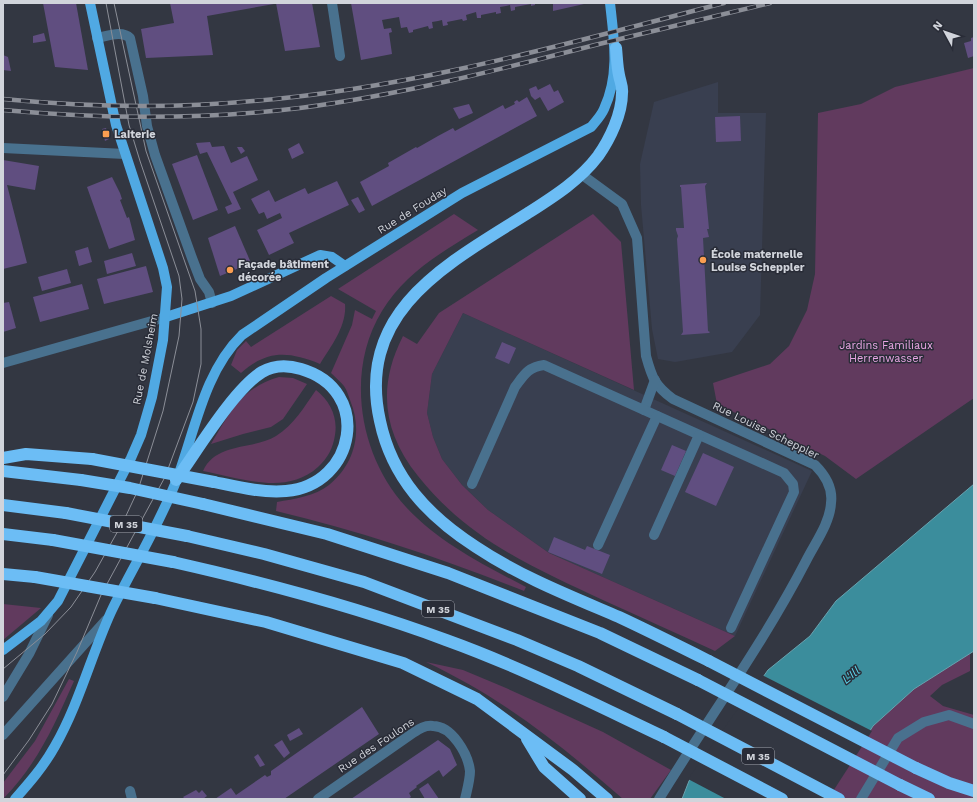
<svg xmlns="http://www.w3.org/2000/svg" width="977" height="802" font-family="'Work Sans',sans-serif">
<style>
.built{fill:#393f50}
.green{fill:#613a5e}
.water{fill:#3b8d9c;stroke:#68a2af}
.pier{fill:#333742}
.building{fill:#604e80}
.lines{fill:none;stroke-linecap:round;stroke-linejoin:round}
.minor{stroke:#49718e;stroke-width:10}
.major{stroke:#50a9e3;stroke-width:10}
.highway{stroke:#6cbdf5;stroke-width:12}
.tram{stroke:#8b8e97;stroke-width:1}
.rail-casing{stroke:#8b8e97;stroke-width:4.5}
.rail{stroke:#292c37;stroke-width:3;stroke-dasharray:9;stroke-linecap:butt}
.highway-bridge{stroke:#6cbdf5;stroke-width:12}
.poi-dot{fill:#fb9e51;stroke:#292c37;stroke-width:1.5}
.labels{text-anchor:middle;stroke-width:3;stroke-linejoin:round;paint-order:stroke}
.shield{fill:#292c37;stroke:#9fa2aa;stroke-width:1}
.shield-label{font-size:10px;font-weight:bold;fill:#d1d4db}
.poi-label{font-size:11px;font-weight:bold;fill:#d1d4db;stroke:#292c37;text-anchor:start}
.street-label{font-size:11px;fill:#d1d4db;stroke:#292c37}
.park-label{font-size:11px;fill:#e9a6e4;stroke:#292c37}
.water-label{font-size:12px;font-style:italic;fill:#5ed8ee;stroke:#292c37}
</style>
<rect width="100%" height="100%" fill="#333742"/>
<g class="built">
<path d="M718,82v31h48l-6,202 -28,37 -57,10 -17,-3 -6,-30 -11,-124 -1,-41 14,-62z"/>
<path d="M463,313l349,158 -77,165 -186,-83 -61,-43 -26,-25 -20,-26 -9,-22 -6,-24 5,-39z"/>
</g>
<g class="green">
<path d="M974,68v330l-118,81 -31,-23 -108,-52 -4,-21 57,-19 19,-18 18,-36 8,-36 3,-161 43,-9 34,-17z"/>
<path d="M454,214l24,16c-36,22 -73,43 -96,81 -37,60 -23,145 24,196 32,35 78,58 120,80l-2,4c-81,-32 -163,-60 -248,-80l1,-9c17,-3 38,-6 52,-17 26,-21 34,-54 21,-85 -2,-5 -3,-10 -6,-14 -4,-5 -9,-9 -13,-13l21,-48 3,-15 17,9 4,-8 -38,-22z"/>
<path d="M593,214l28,28 13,148 -171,-77 -31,61 -5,39 6,24 9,22 20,26 26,25 61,43 186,83 -20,15c-37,-17 -74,-34 -110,-50 -73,-34 -136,-61 -187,-125 -35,-44 -41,-89 -15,-140l14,8 22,-31z"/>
<path d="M331,296l14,8c2,22 -14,42 -25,60 -32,-13 -53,-14 -79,9l-10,-8 6,-15 9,-9 5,6z"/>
<path d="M279,377l14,1 14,6 -24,35 -12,8 -28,7 -32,10c19,-31 30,-56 68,-67z"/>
<path d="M316,390c14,11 22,27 19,45 -2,13 -7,23 -17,32 -32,29 -77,11 -115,4 13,-29 50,-21 73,-35 18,-11 28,-29 40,-46z"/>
<path d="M3,604l38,4 -38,32z"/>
<path d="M970,653v18l-28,14 -12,11 13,10 31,9v84h-148l47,-73 41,-37z"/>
<path d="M426,662l37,8 43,18 97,44 68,38 -21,29h-27c-62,-54 -122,-102 -197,-137z"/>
<path d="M69,679l5,2c-20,45 -36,82 -71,118v-16l32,-42z"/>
</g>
<path class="water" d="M974,484v167l-60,38 -41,37 -47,73h-144l7,-18 79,-111 42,-34 26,-35z"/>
<path class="pier" d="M762,675l110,56 -44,68h-102l-38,-20z"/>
<g class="building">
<path d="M43,3h33l12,67 -33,-3z"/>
<path d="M170,3h104v1l-67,12 6,39 -67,3 -5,-29 33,-6z"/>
<path d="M276,3h36l8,44 -35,4z"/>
<path d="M351,3h184v2l-4,1v-2l-16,3v3l-4,1 -1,-6 -4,1 -6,1 1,6 -5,1v-2l-15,3v3h-4l-1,-6 -10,3 1,5 -4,1 -1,-2 -15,3 1,3 -5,1 -1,-6 -4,1 -6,1 1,6 -4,1 -1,-3 -15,4v2l-4,1 -2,-6 -6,1 -2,-11 -17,3 2,9 7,-1 1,4 -3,1 3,21 -31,6z"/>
<path d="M553,3h31v1l-31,7z"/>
<path d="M44,33l2,8 -13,2v-7z"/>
<path d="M974,37v19l-6,2 -4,-15 7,-2v-3z"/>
<path d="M3,55l5,2 3,14 -8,-1z"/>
<path d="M550,84l4,8 4,-2 6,12 -16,9 -8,-14 -5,3 -4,-4 -2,-7 7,-3 2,4z"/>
<path d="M527,97l10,19 -165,90 -12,-24 29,-16 -1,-3 28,-16 1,1 21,-12 15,-8 2,3 48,-26 2,4 10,-5 -1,-2 3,-2 2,2z"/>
<path d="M469,104l4,9 -14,6 -6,-11z"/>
<path d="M740,116l1,25 -25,1 -1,-25z"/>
<path d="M106,128l3,11 -4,2 -3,-12z"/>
<path d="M210,142l2,5 12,-1 7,17 16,-7 11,24 -25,12 8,17 -13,5 -3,-7 7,-3 -25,-52 -7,2 -4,-11z"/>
<path d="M299,143l5,10 -12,6 -4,-10z"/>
<path d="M237,147h5l3,4 -4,3z"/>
<path d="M197,155l21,55 -25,10 -21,-56z"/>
<path d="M3,160l36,6 -4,24 -28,-5 20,78 -24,6z"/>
<path d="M112,177l8,16 2,6 -2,1 7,18 2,-1 6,23 -26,9 -22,-62z"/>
<path d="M337,181l12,24 -60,28 5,10 -25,12 -12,-25 25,-12 -2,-5 -13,6 -3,-7 -5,2 -8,-15 18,-9 6,12 30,-14 3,6z"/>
<path d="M707,183l-2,3 4,43h-2l2,8 -6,1 5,93 2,1 -1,1 -28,2 2,-3 -6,-93 1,-3 -2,-6v-2h8l-3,-41h-1v-2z"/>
<path d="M358,197l7,13 -6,3 -8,-13z"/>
<path d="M235,226l16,37 -31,13 -12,-38z"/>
<path d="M88,247l4,15 -13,4 -4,-15z"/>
<path d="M132,253l4,13 -29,8 -3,-13z"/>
<path d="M146,266l7,26 -49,12 -7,-25z"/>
<path d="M67,269l4,14 -29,8 -4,-14z"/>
<path d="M82,284l7,25 -49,13 -7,-25z"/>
<path d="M9,302l7,26 -13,4v-29z"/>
<path d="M502,342l14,6 -7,16 -14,-6z"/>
<path d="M672,445l14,6 -11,25 -14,-6z"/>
<path d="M703,453l31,14 -18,39 -31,-14z"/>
<path d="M554,537l31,13 2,-4 23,9 -8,19 -54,-22z"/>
<path d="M362,707l17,27 -95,65h-69l16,-11 5,7 29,-20 2,2 4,-2v-4z"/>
<path d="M299,728l4,6 -13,7 -3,-6z"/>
<path d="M282,740l8,13 -6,5 -10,-13z"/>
<path d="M438,740l12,9 7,16 -14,12 -4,-7 -23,16 1,1 -8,6 2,4 -3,2h-57z"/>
<path d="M258,754l7,11 -5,2 -6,-10z"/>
<path d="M428,783l11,16h-14l-6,-10z"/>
<path d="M196,790l3,3 3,-3 5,6 -4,3h-18l-2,-2z"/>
</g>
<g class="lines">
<g class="minor">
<path d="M332,3l8,53"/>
<path d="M97,38c11,-2 25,-8 33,0l13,58 4,30 8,29 37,103 8,21 9,13 3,11"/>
<path d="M3,148l122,6"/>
<path d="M581,174l41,30 15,34 9,118c6,22 9,30 27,43l142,66c10,10 18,23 16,38 -1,20 -16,40 -25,58 -43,83 -98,158 -147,238"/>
<path d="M3,363l163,-46"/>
<path d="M644,410l11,-30"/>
<path d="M472,484l43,-97c9,-12 13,-20 29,-22l240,108 9,11 1,8 -63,136"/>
<path d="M654,535l45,-100"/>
<path d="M598,545l59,-129"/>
<path d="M3,697l26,-43 19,-39"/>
<path d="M3,735l103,-115"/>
<path d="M130,791l2,8"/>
<path d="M318,799l95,-66c6,-4 12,-8 20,-7 19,0 35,28 37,45 0,9 -3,19 -5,28"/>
<path d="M861,799l37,-61 26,-16 25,-7 25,9"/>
</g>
<g class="major">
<path d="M166,317l65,-21 89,-41 12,2 13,9"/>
<path d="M3,650l38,-29 17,-20 73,-143 10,-23 11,-38 11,-57 4,-53 -4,-19 -47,-143 -26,-122"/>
<path d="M15,799c15,-17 29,-33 40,-53 24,-42 36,-90 56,-134 21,-44 48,-86 66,-133 18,-48 27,-107 65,-144l84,-57 136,-85 129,-66c5,-6 10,-11 13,-18 16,-34 10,-70 6,-106"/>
</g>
<g class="highway">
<path d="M616,48c1,9 1,18 3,27 1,6 4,12 3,18 0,21 -12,46 -24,63 -18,24 -45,41 -70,57 -79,50 -173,97 -148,208 12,57 48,95 96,126 45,30 94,49 143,70 30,14 60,29 90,44"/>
<path d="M3,458l23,-4 66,5"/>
<path d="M3,471l78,9"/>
<path d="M176,480c21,-29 58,-91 86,-108 12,-7 26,-7 39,-3 72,21 55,116 -15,122 -24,2 -48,-4 -72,-9"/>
<path d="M203,504l124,30 121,39 152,60 98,47"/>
<path d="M3,505l63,8"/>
<path d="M3,534l50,6"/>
<path d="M187,536l77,18 100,28 153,58 61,26 99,48"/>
<path d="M173,562c93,21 184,45 273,78 75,27 146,63 218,97"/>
<path d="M3,574l32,3"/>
<path d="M155,598l111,24 137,41 74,36 96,71 34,29"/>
<path d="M527,739l17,28 36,32"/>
<path d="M916,768l33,15 25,8"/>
<path d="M900,785l29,14"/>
</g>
<g class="tram">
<path d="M3,669l42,-35 26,-27 24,-35 29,-52 14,-30 25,-79 16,-75 3,-37 -3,-23 -39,-115 -11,-36 -23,-122"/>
<path d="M3,775l26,-35 23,-36 25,-52 24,-57 64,-118 28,-75 8,-38v-35l-6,-38 -49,-140 -32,-148"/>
</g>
<g class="rail-casing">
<g id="rail">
<path d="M3,99c83,8 166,10 250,2 160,-13 316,-58 471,-98"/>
<path d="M3,110c99,9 198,10 297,-2 100,-13 198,-38 295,-63 58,-14 117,-28 175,-42"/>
</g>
</g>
<use href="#rail" class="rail"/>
<g class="highway-bridge">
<path d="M92,459l122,23"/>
<path d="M81,480l49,8 73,16"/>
<path d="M66,513l121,23"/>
<path d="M53,540l120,22"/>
<path d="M35,577l120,21"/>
<path d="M709,661l207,107"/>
<path d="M698,680l202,105"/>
<path d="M677,714l162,85"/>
<path d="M664,737l118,62"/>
</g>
</g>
<g class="poi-dot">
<rect x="102" y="130" width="8" height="8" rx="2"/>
<circle cx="703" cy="260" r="4"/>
<circle cx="230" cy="270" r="4"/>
</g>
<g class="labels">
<g class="shield">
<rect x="110" y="516" width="32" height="16" rx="3"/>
<rect x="422" y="601" width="32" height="16" rx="3"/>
<rect x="742" y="748" width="32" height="16" rx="3"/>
</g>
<g class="shield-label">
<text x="126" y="528">M 35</text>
<text x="438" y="613">M 35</text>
<text x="758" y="760">M 35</text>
</g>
<g class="poi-label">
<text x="114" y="138">Laiterie</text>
<text x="711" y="258">École maternelle<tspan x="711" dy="13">Louise Scheppler</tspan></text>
<text x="238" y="268">Façade bâtiment<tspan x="238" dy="13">décorée</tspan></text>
</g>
<g class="street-label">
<text transform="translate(412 210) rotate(-32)" y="4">Rue de Fouday</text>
<text transform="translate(145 359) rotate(-79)" y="4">Rue de Molsheim</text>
<text transform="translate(766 430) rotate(26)" y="4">Rue Louise Scheppler</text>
<text transform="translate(376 745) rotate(-34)" y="4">Rue des Foulons</text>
</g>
<g class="park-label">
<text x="886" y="349">Jardins Familiaux<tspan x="886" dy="13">Herrenwasser</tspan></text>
</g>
<g class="water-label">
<text transform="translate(851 675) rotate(-39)" y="4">L'Ill</text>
</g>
</g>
<rect width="977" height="802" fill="none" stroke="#d1d4db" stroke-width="8"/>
<g transform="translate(945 32) rotate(310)" stroke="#292c37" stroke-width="3" paint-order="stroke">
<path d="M0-3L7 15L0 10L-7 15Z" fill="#d1d4db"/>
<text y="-6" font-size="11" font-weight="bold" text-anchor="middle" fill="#d1d4db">N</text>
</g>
</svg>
